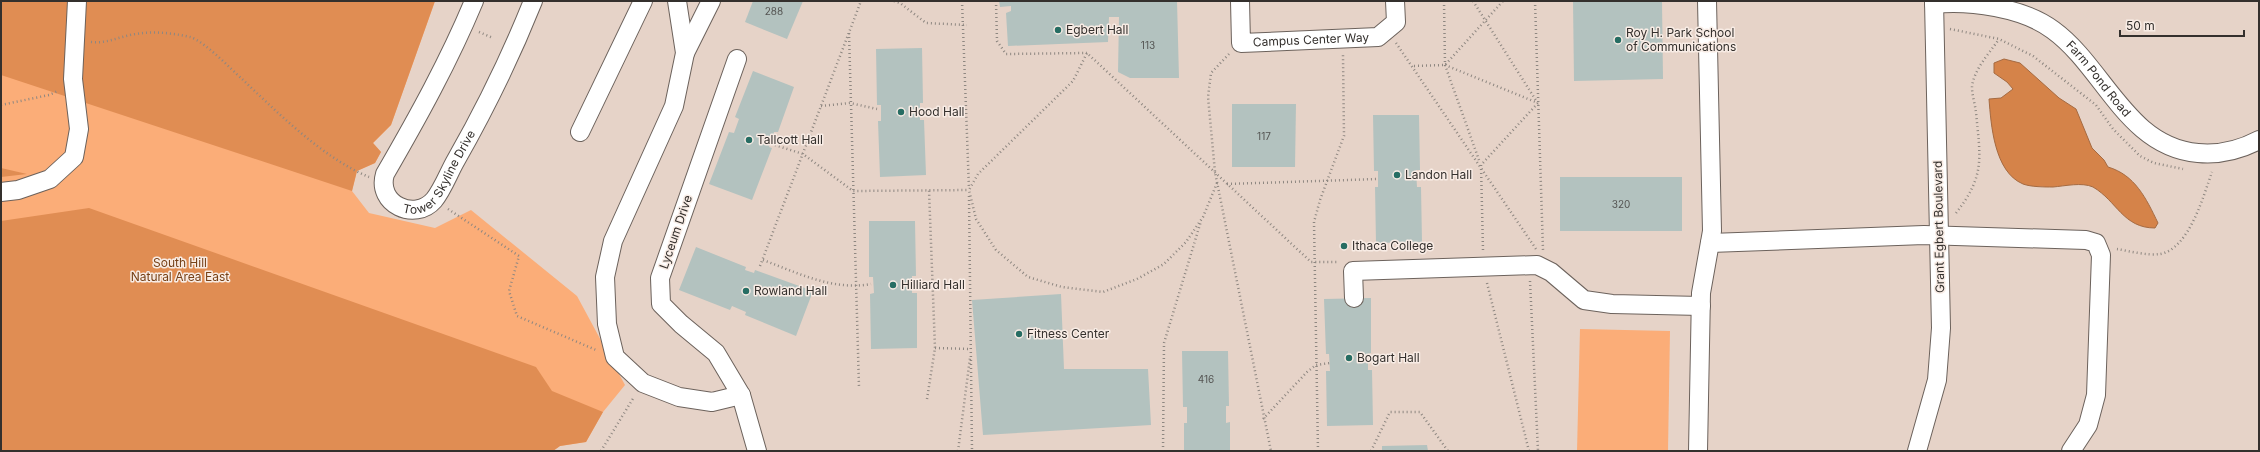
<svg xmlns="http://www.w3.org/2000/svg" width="2260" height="452" font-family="Inter,sans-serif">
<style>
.built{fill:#e6d3c8}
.green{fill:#fbad78}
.forest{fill:#e08d53}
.water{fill:#d58349;stroke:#a56a41}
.building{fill:#b3c2bf}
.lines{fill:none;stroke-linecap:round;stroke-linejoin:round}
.minor-casing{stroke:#6c625c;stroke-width:20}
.path{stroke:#8e8781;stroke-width:2.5;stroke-dasharray:1 3;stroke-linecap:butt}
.minor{stroke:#fff;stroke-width:18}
.poi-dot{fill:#266d63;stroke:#f8ece5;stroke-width:1.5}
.labels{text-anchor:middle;stroke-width:3;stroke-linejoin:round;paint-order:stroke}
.number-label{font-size:10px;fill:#545452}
.poi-label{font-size:12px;fill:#34302d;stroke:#f8ece5;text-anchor:start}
.street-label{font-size:12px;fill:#34302d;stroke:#f8ece5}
.park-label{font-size:12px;fill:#774117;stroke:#f8ece5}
</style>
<rect width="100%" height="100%" fill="#eadfd7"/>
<path class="built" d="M431,1h1828v450h-1706l7,-5 26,-4 -232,-220 -2,-31 5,-20 18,-8 -2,-20 18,-18z"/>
<g class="green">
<path d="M1,1h434l-44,124 -18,18 8,9 -6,11 -18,8 -5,20 17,22 66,15 36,-18 106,86 48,89 -22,27 -17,30 -26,4 -7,5h-552z"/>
<path d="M1580,329l90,2 -2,120h-91z"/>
</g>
<g class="forest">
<path d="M1,1h434l-44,124 -18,18 8,9 -6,11 -18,8 -5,20 -351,-116z"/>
<path d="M1,168l26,6 -26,3z"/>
<path d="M89,208l447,159 16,24 51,21 -17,30 -26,4 -7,5h-552v-230z"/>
</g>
<path class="water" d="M2004,59l16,4 39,35 17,11 16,39 12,12 4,7c27,8 38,31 50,56l-3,5c-32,0 -38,-27 -62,-41 -11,-5 -28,-1 -40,0 -8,0 -22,0 -30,-3 -29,-12 -32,-60 -34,-85l12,-1 12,-9 -6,-7 -13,-9v-10z"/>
<g class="building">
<path d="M753,1h50l-16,38 -42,-17z"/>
<path d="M999,1h178l2,77h-49l-12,-6 1,-55h-10l-1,25 -100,4 -2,-33 5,-2v-5l-11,1z"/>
<path d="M1573,1h89l1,78 -89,2z"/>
<path d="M922,48l1,55h-3v17h4l2,55 -46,2 -2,-56h3v-16h-4l-1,-56z"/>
<path d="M753,71l41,16 -16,45h-4l-5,15 3,1 -20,52 -43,-16 20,-52 5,1 5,-14 -4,-2z"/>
<path d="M1232,104h64l-1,63h-63z"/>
<path d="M1373,115h46l1,55h-4l1,17h4l1,55 -46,1 -1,-56h3v-16h-4z"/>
<rect x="1560" y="177" width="122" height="54"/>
<path d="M869,221h46l1,55h-4v17h5v55l-46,1 -1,-55 4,-1 -1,-16h-4z"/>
<path d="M696,247l50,20 -1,3 9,3 1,-3 58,21 -17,45 -51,-21 1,-3 -14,-6 -2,4 -51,-20z"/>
<path d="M1061,294l3,75h84l3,56 -168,10 -11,-135z"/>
<path d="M1371,298v55l-3,1v16h4l1,55 -46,1 -1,-55h4l-1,-17h-3l-2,-55z"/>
<path d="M1182,351h46l1,55h-3v17l4,-1v29h-46v-28h3v-16h-4z"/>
<path d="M1427,445l1,6h-46v-5z"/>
</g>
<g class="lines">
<g class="minor-casing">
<g id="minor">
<path id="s1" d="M474,1c-25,60 -56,116 -89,173 -9,30 30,48 49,26 9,-11 15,-28 22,-40 29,-51 55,-104 77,-159"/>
<path d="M677,1l8,52 -11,53 -61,135 -8,36 2,47 8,33 28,26 36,14 33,5 29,-7"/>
<path id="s2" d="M1240,1l1,42 137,-6 18,-15 -1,-21"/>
<path id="s3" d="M1934,4c35,-4 90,4 119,26 51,37 74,117 145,123 21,2 42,-3 61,-13"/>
<path d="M685,53l26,-52"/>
<path d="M737,59l-77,219 1,26 20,20 35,29 25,42 16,56"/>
<path d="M580,132l63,-131"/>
<path d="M1,192l17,-2 32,-11 24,-22 5,-28 -6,-50 4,-78"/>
<path d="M1710,243l214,-8 162,5 10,3 5,12 -5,140 -8,30 -17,26"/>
<path d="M1354,298l-1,-27 184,-6 14,7 33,28 28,4 89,2"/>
<path d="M1698,451l3,-158 11,-62 -5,-230"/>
<path d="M1917,451l20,-71 4,-52 -7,-327"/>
</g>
</g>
<g class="path">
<path d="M894,1l6,2 26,20 41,2"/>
<path d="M962,1l7,188"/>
<path d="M996,1l1,40 9,13 81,-1"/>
<path d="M1444,1l1,64 34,95"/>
<path d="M1473,1l64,101"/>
<path d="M1535,1l8,249"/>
<path d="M1950,29l49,10 34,17 63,49 17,24 27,27 14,7 29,6"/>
<path d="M479,32l14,6"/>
<path d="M849,33l10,354"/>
<path d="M91,42c16,2 29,-6 45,-8 18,-3 36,-1 54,3 14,4 40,31 52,42 36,34 81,79 127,98"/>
<path d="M1396,43l140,206"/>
<path d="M1229,54l-18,19 -3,24 7,75 56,279"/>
<path d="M1445,65l93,38"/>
<path d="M1414,66l31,-1 58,-64"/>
<path d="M1,105l48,-10 9,-4"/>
<path d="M821,106l29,-3 27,6"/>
<path d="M775,145l28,9 50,37 116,-1"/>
<path d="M1217,183l-14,34 -17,25 -22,22 -27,15 -34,13 -41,-5 -34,-10 -32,-27 -20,-31 -7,-29 9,-16 95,-93 14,-28 224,209h28"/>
<path d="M1227,184l151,-5"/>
<path d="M969,196l3,255"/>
<path d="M448,209l71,47 -10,35 8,25 79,34"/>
<path d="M1956,213c30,-38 24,-56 20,-101 -1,-8 -4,-17 -4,-25 2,-18 17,-33 27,-48"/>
<path d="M2117,249c12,2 31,7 43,5 29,-5 43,-57 52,-82"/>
<path d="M1483,250l-2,-85 57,-62"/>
<path d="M763,260c35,13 70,31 108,24"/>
<path d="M760,266l101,-265"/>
<path d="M1530,281l8,170"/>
<path d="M1487,283l42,168"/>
<path d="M935,348l36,1"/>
<path d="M927,399l8,-51 -6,-158"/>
<path d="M1263,419l44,-47 9,-7 14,-2"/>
<path d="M601,451l33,-54"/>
<path d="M958,451l12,-93"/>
<path d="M1163,451l1,-108 37,-122"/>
<path d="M1318,451l-4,-229 6,-22 24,-64 -1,-81"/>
<path d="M1371,451l19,-39h30l28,39"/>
</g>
<use href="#minor" class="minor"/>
</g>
<g class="poi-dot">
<circle cx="1058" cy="30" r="4"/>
<circle cx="1618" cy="40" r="4"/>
<circle cx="901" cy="112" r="4"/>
<circle cx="749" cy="140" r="4"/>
<circle cx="1397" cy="175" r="4"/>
<circle cx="1344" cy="246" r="4"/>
<circle cx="893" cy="285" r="4"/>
<circle cx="746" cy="291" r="4"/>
<circle cx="1019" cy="334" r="4"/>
<circle cx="1349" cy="358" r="4"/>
</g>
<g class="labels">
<g class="number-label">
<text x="774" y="15">288</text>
<text x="1148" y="49">113</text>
<text x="1264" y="140">117</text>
<text x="1621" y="208">320</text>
<text x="1206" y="383">416</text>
</g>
<g class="poi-label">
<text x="1066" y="34">Egbert Hall</text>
<text x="1626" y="37">Roy H. Park School<tspan x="1626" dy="14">of Communications</tspan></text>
<text x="909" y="116">Hood Hall</text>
<text x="757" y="144">Tallcott Hall</text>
<text x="1405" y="179">Landon Hall</text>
<text x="1352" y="250">Ithaca College</text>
<text x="901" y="289">Hilliard Hall</text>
<text x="754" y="295">Rowland Hall</text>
<text x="1027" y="338">Fitness Center</text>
<text x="1357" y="362">Bogart Hall</text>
</g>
<g class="street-label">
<text dy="4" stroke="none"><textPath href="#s2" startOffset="112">Campus Center Way</textPath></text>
<text dy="4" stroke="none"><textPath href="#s3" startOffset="191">Farm Pond Road</textPath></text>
<text dy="4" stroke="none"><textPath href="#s1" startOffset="294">Tower Skyline Drive</textPath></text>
<text transform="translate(1939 227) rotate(-91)" y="4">Grant Egbert Boulevard</text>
<text transform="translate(676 232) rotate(-71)" y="4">Lyceum Drive</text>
</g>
<g class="park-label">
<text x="180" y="267">South Hill<tspan x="180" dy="14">Natural Area East</tspan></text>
</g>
</g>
<rect width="2260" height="452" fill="none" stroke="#34302d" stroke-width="4"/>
<path d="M2120 30v6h124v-6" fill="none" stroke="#34302d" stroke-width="2"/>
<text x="2126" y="30" font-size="12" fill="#34302d" stroke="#f8ece5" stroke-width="3" paint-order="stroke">50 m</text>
</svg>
